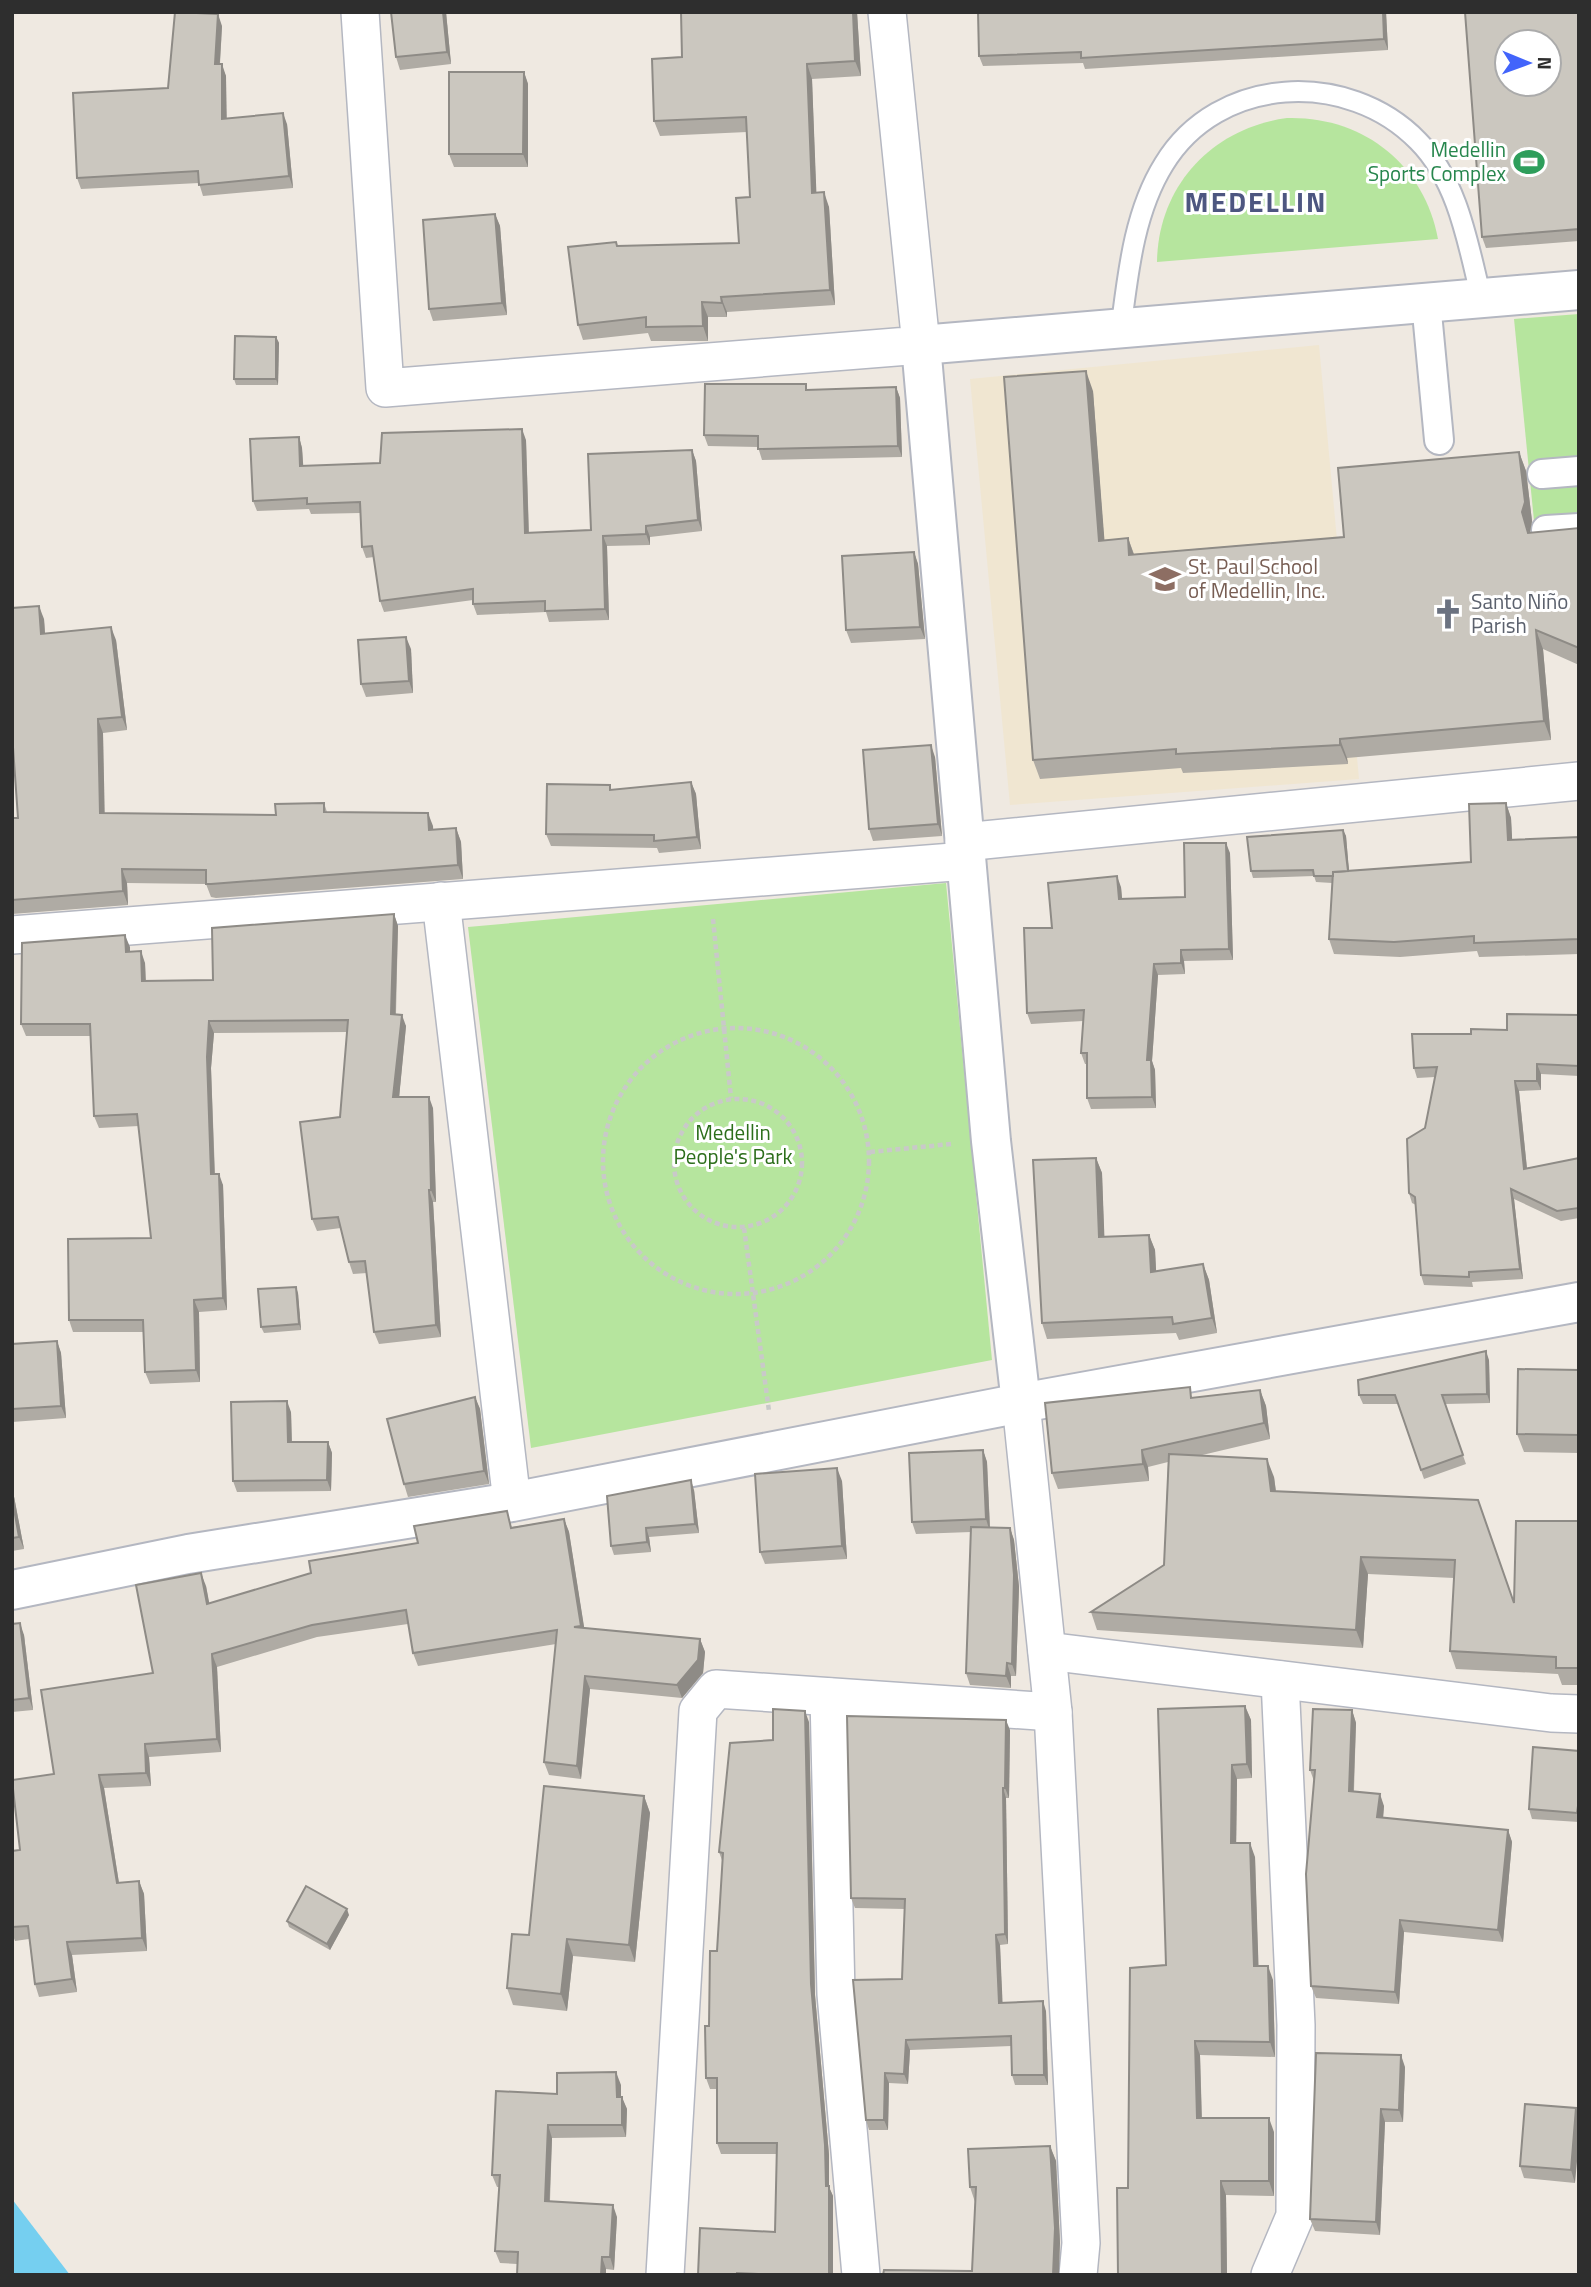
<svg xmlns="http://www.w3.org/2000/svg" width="1591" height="2287" font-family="'Titillium Web',sans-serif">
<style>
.education{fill:#f0e6d1}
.green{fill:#b6e59e}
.water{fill:#75cff0}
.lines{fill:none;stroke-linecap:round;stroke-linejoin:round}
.service-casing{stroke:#b4b7c1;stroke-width:23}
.pedestrian-casing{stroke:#b4b7c1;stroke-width:32}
.minor-casing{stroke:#b4b7c1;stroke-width:40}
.tertiary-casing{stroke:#b4b7c1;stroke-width:42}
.secondary-casing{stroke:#b4b7c1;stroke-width:42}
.path{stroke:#c9c9c9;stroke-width:4.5;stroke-dasharray:5 3.5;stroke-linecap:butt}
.service{stroke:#fff;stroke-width:19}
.pedestrian{stroke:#fff;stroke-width:28}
.minor{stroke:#fff;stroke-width:37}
.tertiary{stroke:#fff;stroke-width:38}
.secondary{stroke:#fff;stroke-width:38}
.wall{fill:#afaba4}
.shaded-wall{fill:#8e8b86}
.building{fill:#cbc7bf;stroke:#8e8b86;stroke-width:2;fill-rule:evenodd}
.labels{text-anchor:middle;stroke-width:6;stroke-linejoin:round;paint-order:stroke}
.leisure-label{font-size:21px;fill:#27864d;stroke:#fff;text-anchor:end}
.education-label{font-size:21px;fill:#785e54;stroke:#fff;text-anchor:start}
.worship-label{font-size:21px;fill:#5b616d;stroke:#fff;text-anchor:start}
.park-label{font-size:21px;fill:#2c6e1b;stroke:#fff}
.district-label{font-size:28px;font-weight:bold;letter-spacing:2px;fill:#4d5680;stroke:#fff}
</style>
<rect width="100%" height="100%" fill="#efe9e1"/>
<path class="education" d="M1319,345l40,434 -349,26 -40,-426z"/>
<g class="green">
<path d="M1287,118c76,-2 137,46 151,121l-281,23c1,-76 55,-134 130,-144z"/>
<path d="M1579,314v223l-43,4 -22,-222z"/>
<path d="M946,883l46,477 -461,88 -63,-521z"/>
</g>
<path class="water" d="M12,2199l58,76h-58z"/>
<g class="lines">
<g class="service-casing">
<path id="service" d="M1121,328c7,-55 13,-116 43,-164 54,-89 184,-95 254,-23 40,40 50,103 63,156"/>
</g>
<g class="pedestrian-casing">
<g id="pedestrian">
<path d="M1426,302l13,138"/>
<path d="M1542,474l37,-3"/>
<path d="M1546,530l33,-2"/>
</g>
</g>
<g class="minor-casing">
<g id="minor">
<path d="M360,12l25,376 536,-43 -34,-333"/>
<path d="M964,842l615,-61"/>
<path d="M441,901l71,601"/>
<path d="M12,935l954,-74"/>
<path d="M1021,1403l32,309 28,531 -3,32"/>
<path d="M1047,1651l504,62 28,1"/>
<path d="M829,1697l7,297 25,281"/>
<path d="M665,2275l33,-564 18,-22 337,23"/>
<path d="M1270,2275l25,-59 1,-191 -16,-345"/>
</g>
</g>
<g class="tertiary-casing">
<path id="tertiary" d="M1021,1403l-30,-262 -70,-796 658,-55"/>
</g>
<g class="secondary-casing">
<path id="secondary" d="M12,1590l176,-36 324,-52 509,-99 558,-101"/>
</g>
<g class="path">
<path d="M713,919l18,179"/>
<circle cx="736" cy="1161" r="133"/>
<circle cx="738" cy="1163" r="64"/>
<path d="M870,1152l81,-8"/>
<path d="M744,1228l25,183"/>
</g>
<use href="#service" class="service"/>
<use href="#pedestrian" class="pedestrian"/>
<use href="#minor" class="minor"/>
<use href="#tertiary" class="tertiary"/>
<use href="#secondary" class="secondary"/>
</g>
<g class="wall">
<path d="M391,12h55l5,52 -51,6 -4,-13z"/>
<path d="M681,12h176l4,64 -49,3 4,114 13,14 6,98 -108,7v5h-19v24h-57l-3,-8 -65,7 -5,-15 38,-83 1,4 122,-3 11,-46 -3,-65 -87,4 -6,-15 28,-64z"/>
<path d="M978,12h408l2,38 -303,19 -2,-6 -100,3 -4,-10z"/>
<path d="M1579,12v229l-93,7 -4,-11z"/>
<path d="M222,26l-2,38 6,12v42l61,6 6,64 -90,8 -4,-13 -118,6 -4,-11 91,-90z"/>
<path d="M524,72l4,12v83h-74l-5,-13z"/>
<path d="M495,214l5,12 7,89 -74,6 -4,-12z"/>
<path d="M276,337l3,6 -1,42h-42l-2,-6z"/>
<path d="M896,387l4,11 2,59 -140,3 -4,-13 -50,-1 -4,-11 103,-45z"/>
<path d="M1093,391l11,149 24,-2 6,16 210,-17 175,-85 7,19 6,50 -2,12 49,-5v137l-36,-16 8,91 -204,18 1,6 -165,9 -2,-5 -141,11 -7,-19z"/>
<path d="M299,437l3,11 1,18 77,-3 146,-23 3,93 62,-3 101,-80 4,11 6,70 -52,6v8l-43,1 2,74 -60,2 -3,-10 -69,3 -4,-11v-4l-89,12 -4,-11 -6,-44 -8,1 -4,-11 -2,-34 -49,1 -2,-5 -52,2 -4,-10z"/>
<path d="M914,552l4,12 7,75 -74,4 -5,-13z"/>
<path d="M44,619l1,15 71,6 11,90 -24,3 1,80 172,2 48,-12 3,9 106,14v3l23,-1 5,14 2,37 -247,19 -5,-1 -5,-13 -79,-1 1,22 -116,9v-96h6z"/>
<path d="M411,649l2,44 -47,4 -5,-13z"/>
<path d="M935,757l7,79 -69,5 -4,-12z"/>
<path d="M691,782l5,12 5,55 -42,4 -2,-5 -106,-2 -5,-12z"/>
<path d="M1506,803l5,15 1,22 67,-3v117l-100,3 -2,-6 -77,6 -66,-3 -5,-15 3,-56 -16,-1 -2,-6 -61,2 -2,-7 92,-41 3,6 3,35 122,-9z"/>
<path d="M1230,853l3,107 -49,1 1,13 -27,1 -6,86 3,9 1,38 -65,1 -4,-11v-34h-2l-4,-11 2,-32 -52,3 -4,-11 25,-85 69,-41 1,12 63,-2z"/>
<path d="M394,914l4,12 -2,88 10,12 -7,71 34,11 3,94h-3l8,135 -62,7 -5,-12 -7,-59 -14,1 -4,-12 -8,-34 -24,3 -5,-12 28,-102 7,-85 -133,1 -3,35 4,106 8,11 4,125 -28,2 1,70 -50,2 -5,-12 -1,-40h-71l-4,-12 82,-82 -12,-112 -40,2 -5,-12 -3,-80h-65l-5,-12 109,-77v5l15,11 1,18 67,-1z"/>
<path d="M1579,1015v61l-38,-2v16l-22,1 8,77 52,-10v60l-18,3 -47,-22 9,80 -51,3 1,5 -49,-2 -3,-10 -5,-70 -4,-2 -3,-10 16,-65 10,-51 -18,1 -3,-10 57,-34 36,-4z"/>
<path d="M1096,1158l6,15 2,64 45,-2 6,15 1,21 47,-7 6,16 8,53 -38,7 -3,-7 -129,6 -5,-16z"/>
<path d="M298,1293l3,37 -37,3 -3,-6z"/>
<path d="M57,1341l4,12 5,65 -54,4v-78z"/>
<path d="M1489,1360l1,43 -45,1 21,60 -42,15 -26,-75h-35l-4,-9z"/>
<path d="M1579,1370v83l-55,-1 -7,-18z"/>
<path d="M1260,1390l6,16 4,33 -72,17 76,21 2,14 202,9 36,103 65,-82v164h-17l-4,-11 -102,-5 -6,-18 4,-73 -86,-4 -5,74 -266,-18 -6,-18 73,-47 4,-103 -20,5 1,14 -91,8 -6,-16 142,-75z"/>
<path d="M475,1397l5,12 9,75 -81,13 -4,-13z"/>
<path d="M291,1412l1,30h36l4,11 -1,38 -94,1 -4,-11z"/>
<path d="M983,1450l4,12 3,65 20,1 4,12 5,47 -3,89h-5v12l-41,-3 -4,-12 5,-141 -55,2 -4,-12z"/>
<path d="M842,1481l5,78 -82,5 -5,-12z"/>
<path d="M12,1486l12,63 -12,2z"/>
<path d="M694,1490l5,43 -50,4 2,15 -37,3 -3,-9z"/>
<path d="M564,1519l5,13 15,96 116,11 5,13 -2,21 -21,25 -92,-9 -9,90 -32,-4 -5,-13 12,-118 -138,22 -5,-13 -5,-29 -91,13 -100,30 4,85 -72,5 2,29 -47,2 15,95 20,-2 5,13 3,57 -75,4 5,37 -38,5 -4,-13 -6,-45 -14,2 -3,-8v-82l8,-1 34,-76 99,-101 53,-87 3,18 303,-77z"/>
<path d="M12,1624l12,11 9,75 -21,2z"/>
<path d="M1245,1706l6,14 1,58 -15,1 -1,64 19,14 3,109 15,14 2,77 -75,-2 2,63 72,14v64l-48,-1 1,80h-109l10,-87 38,-223z"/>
<path d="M1352,1710l4,13 -2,68 30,15 -1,12 125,12 4,12 -9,100 -99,-10 -5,72 -83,-6 -5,-12 3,-205 -4,-11z"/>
<path d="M809,1722l6,273 14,160v32l4,9v79h-135l77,-43 2,-78h-56l-4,-11v-54h-7l-4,-11 3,-52 8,-75 6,-88 -4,-11 54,-112z"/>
<path d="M1010,1730l-1,68h-3l2,146 -8,1 2,57 44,9 2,74h-33l-3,-10 -1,-29 -101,4 -2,34 -19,-1 -1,47h-19l-3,-10 36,-141 3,-70 -50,-1 -4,-10z"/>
<path d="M1579,1751v71l-47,-3 -3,-10z"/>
<path d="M644,1796l6,17 -15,149 -62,-6 -6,55 -54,-6 -6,-17 22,-53z"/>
<path d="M349,1915l-19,35 -41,-23 -2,-6z"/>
<path d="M1405,2067l-2,55h-18l-5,113 -65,-4 -5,-12z"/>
<path d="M621,2085v12l6,12 -1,28 -74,1 -2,63 67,16 -3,53 -8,-1v6h-89v-11l-17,-1 -5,-12 4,-64h-2l-5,-12 65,-81z"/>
<path d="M1576,2108l-1,75 -51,-5 -4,-12z"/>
<path d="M1050,2146l6,15 4,82 -88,28 3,-69 -5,-15z"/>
</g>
<g class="shaded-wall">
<path d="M443,12h3l5,52 -4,-12z"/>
<path d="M853,12h4l4,64 -6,-15z"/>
<path d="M1383,12h3l2,38 -4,-11z"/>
<path d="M218,14l4,12 -3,50 -4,-12z"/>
<path d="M222,64l4,12 1,54 -5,-11z"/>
<path d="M807,64l5,15 5,129 -5,-15z"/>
<path d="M524,72l4,12v83l-5,-13z"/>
<path d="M283,113l4,11 6,64 -4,-12z"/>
<path d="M824,192l5,15 6,98 -5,-15z"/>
<path d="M495,214l5,12 7,89 -5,-12z"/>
<path d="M721,297l6,15v5l-5,-14z"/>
<path d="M702,302l6,15v24l-5,-15z"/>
<path d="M276,337l3,6 -1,42 -2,-6z"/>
<path d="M1086,371l7,20 13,169 -7,-19z"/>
<path d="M896,387l4,11 2,59 -4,-11z"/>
<path d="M522,429l4,11 3,104 -4,-11z"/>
<path d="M299,437l3,11 2,29 -4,-11z"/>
<path d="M692,450l4,11 6,70 -4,-11z"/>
<path d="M1519,452l7,19 6,50 -2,11 5,20 -13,-40z"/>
<path d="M646,526l4,11v8l-4,-11z"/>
<path d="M603,536l4,10 2,74 -4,-11z"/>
<path d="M1128,538l7,20 -6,-3z"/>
<path d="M914,552l4,12 7,75 -5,-12z"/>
<path d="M39,606l5,13 2,29 -5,-14z"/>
<path d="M111,627l5,13 11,90 -5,-13z"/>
<path d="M1536,630l7,19 8,91 -7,-19z"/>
<path d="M406,637l5,12 2,44 -4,-12z"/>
<path d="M98,719l5,14 2,93 -5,-13z"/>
<path d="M1340,739l7,19 1,6 -8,-19z"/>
<path d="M931,745l4,12 7,79 -4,-12z"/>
<path d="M691,782l5,12 5,55 -4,-12z"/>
<path d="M1506,803l5,15 2,37 -5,-15z"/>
<path d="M428,813l5,13 1,17 -5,-13z"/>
<path d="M456,828l5,14 2,37 -5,-14z"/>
<path d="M1343,830l3,6 4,47 -2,-6z"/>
<path d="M1226,843l4,10 3,107 -4,-11z"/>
<path d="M122,869l5,14 1,22 -5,-14z"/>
<path d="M1117,876l4,11 2,22 -4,-10z"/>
<path d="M394,914l4,12 -3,100 -4,-12z"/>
<path d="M125,935l5,12v17l-4,-12z"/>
<path d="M1181,950l3,11 1,13 -4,-11z"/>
<path d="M141,951l4,12 1,30 -4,-12z"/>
<path d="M1154,964l4,11 -6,86 3,9 1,38 -4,-11 -5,-37z"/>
<path d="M402,1015l4,11 -8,83 -5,-12z"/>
<path d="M209,1021l5,12 -3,35 4,118 -4,-12 -4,-117z"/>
<path d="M1537,1064l4,10v16l-4,-9z"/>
<path d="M1515,1081l4,10 9,88 -4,-10z"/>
<path d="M429,1097l4,11 3,94 -5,-12z"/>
<path d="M1096,1158l6,15 3,79 -6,-15z"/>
<path d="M219,1174l4,11 4,125 -4,-12z"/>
<path d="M1511,1189l3,10 9,80 -3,-10z"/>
<path d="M429,1190l4,12 8,135 -5,-12z"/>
<path d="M1149,1235l6,15 2,38 -6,-16z"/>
<path d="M1203,1264l6,16 8,53 -5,-15z"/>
<path d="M296,1287l2,6 3,37 -2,-6z"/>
<path d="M194,1300l5,12 1,70 -4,-12z"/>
<path d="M57,1341l4,12 5,65 -5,-12z"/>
<path d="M1486,1351l3,9 1,43 -3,-9z"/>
<path d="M1260,1390l6,16 4,33 -6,-16z"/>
<path d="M475,1397l5,12 9,75 -5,-13z"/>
<path d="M287,1401l4,11 1,41 -4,-11z"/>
<path d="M328,1442l4,11 -1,38 -4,-11z"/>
<path d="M983,1450l4,12 3,70 -4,-13z"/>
<path d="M1142,1450l6,17 1,14 -6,-17z"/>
<path d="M1267,1459l7,18 4,32 -7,-18z"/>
<path d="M837,1468l5,13 5,78 -5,-13z"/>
<path d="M691,1480l3,10 5,43 -4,-9z"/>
<path d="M12,1486l12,63 -5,-12 -7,-39z"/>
<path d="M564,1519l5,13 17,107 -5,-13z"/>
<path d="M646,1528l3,9 2,15 -4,-10z"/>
<path d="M1010,1528l4,12 5,47 -3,89 -4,-12z"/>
<path d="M1361,1557l7,17 -5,74 -7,-18z"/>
<path d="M201,1573l5,13 6,31 -5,-13z"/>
<path d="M20,1623l4,12 9,75 -4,-12z"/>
<path d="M700,1639l5,13 -2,21 -21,25 -5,-13z"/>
<path d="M212,1654l5,13 4,85 -4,-13z"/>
<path d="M1007,1663l4,13v12l-5,-12z"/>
<path d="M585,1676l5,13 -9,90 -4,-13z"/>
<path d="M1245,1706l6,14 1,58 -5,-14z"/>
<path d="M1352,1710l4,13 -3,80 -4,-12z"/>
<path d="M805,1711l4,11 6,273 14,160v32l4,9v79h-4l-3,-89 -15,-202z"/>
<path d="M1006,1720l4,10 -1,68 -4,-10z"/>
<path d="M145,1744l4,13 2,29 -5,-13z"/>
<path d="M1232,1765l5,14 -1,78 -5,-14z"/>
<path d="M99,1775l5,13 17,108 -4,-13z"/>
<path d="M1003,1788l3,10 2,146 -3,-10z"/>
<path d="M1380,1794l4,12 -2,24 -5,-13z"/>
<path d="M644,1796l6,17 -15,149 -6,-17z"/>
<path d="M1508,1830l4,12 -9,100 -5,-12z"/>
<path d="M1250,1843l5,14 4,123 -5,-14z"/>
<path d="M139,1881l5,13 3,57 -5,-13z"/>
<path d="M347,1909l2,6 -19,35 -3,-6z"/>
<path d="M1400,1920l4,12 -5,72 -4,-12z"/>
<path d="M996,1935l4,10 3,67 -4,-9z"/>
<path d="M567,1939l6,17 -6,55 -6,-17z"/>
<path d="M67,1942l5,13 5,37 -5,-13z"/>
<path d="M1268,1966l5,14 2,77 -5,-15z"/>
<path d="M1043,2001l3,10 2,74 -4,-10z"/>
<path d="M906,2040l4,10 -2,34 -4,-10z"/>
<path d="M1195,2041l5,14 2,77 -5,-14z"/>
<path d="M1401,2055l4,12 -2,55 -4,-12z"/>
<path d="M616,2072l5,13v24l-4,-12z"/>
<path d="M885,2073l4,10 -1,47 -4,-10z"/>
<path d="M622,2097l5,12 -1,28 -4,-12z"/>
<path d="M1576,2108l3,8v24l-4,43 -4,-13z"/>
<path d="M1381,2109l4,13 -5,113 -4,-13z"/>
<path d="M1269,2118l5,14v64l-5,-15z"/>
<path d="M548,2125l4,13 -3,75 -4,-12z"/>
<path d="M1050,2146l6,15 4,82 -1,32h-6z"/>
<path d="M1221,2181l5,14 1,80h-5z"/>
<path d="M613,2205l4,12 -3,53 -4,-13z"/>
<path d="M602,2257l4,12v6h-5z"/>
</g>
<g class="building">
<path d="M175,12l43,2 -3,50h7v55l61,-6 6,63 -90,9 -1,-14 -121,7 -4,-85 95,-5z"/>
<path d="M391,12h52l4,40 -51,5z"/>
<path d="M681,12h172l2,49 -48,3 5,129 12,-1 6,98 -109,7 1,6 -20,-1 1,24 -57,1v-10l-68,8 -10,-78 48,-5 1,4 122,-3 -3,-45 14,-1 -4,-80 -92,4 -2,-62 30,-2z"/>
<path d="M978,12h405l1,27 -303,19v-6l-102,4z"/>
<path d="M1465,12h114v217l-97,8zM1507,42h42v42h-42z"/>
<path d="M449,72h75l-1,82h-74z"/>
<path d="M495,214l7,89 -73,6 -6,-89z"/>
<path d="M235,336l41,1v42h-42z"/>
<path d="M1086,371l13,170 29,-3 1,17 215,-18 -6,-69 181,-16 6,50 -3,10 6,21 51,-5v120l-43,-18 8,91 -204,18v6l-164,9v-5l-143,11 -29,-383z"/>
<path d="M705,384h101v6l90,-3 2,59 -140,3v-13l-54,-1z"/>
<path d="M522,429l3,104 66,-3 -3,-76 104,-4 6,70 -52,6v8l-43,2 2,73 -60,2v-10l-72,3v-15l-93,12 -8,-55 -10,1 -2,-45 -53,2v-6l-54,3 -3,-62 49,-2 1,29 80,-3 2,-30z"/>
<path d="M914,552l6,75 -74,3 -4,-74z"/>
<path d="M39,606l2,28 70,-7 11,90 -24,2 2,94 176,2 -1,-11 49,-1v9l104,1 1,17 27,-2 2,37 -247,19h-5v-14l-84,-1 1,22 -111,9v-82h6l-6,-85v-125z"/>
<path d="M406,637l3,44 -48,3 -3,-44z"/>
<path d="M931,745l7,79 -69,5 -6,-79z"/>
<path d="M691,782l6,55 -43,4v-6l-108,-1 1,-50 63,1v5z"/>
<path d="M1506,803l2,37 71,-3v102l-105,4v-7l-80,6 -65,-3 4,-67 138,-10 -2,-58z"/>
<path d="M1343,830l5,41 -15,1v4h-19l-1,-6 -62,1 -4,-34z"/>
<path d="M1184,843h42l3,106 -48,1v13l-27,1 -7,96h4l1,37 -65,1v-45h-6l3,-43 -57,3 -3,-85h28l-4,-45 69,-7 2,23 66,-2z"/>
<path d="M394,914l-3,100 11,1 -9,82h36l2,93h-2l7,135 -62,7 -9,-71 -16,1 -11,-45 -26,2 -12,-97 40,-5 8,-97 -139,1 -2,36 4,117h8l4,124 -29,2 2,70 -51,2 -2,-52h-74l-1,-81 83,-1 -14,-124 -43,2 -4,-92h-69l1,-81 103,-8 1,17 15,-1 1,30 71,-1 -1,-52z"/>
<path d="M1507,1014l72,1v51l-42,-2v17h-22l9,88 55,-11v50l-22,3 -46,-22 9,80 -51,3v5l-48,-2 -6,-78 -6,-4 -2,-54 18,-11 12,-61 -23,1 -2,-34h59v-5l36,1z"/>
<path d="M1096,1158l3,79 50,-2 2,37 52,-8 9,54 -39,6 -1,-7 -130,6 -9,-163z"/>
<path d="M296,1287l3,37 -38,3 -3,-38z"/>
<path d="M57,1341l4,65 -49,3v-65z"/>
<path d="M1486,1351l1,43 -45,1 21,60 -42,15 -26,-75h-36l-1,-15z"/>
<path d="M1518,1369l61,1v65l-62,-1z"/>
<path d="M1190,1387l1,11 69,-8 4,33 -122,27 1,14 -91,9 -7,-70z"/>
<path d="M475,1397l9,74 -80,13 -17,-65z"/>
<path d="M287,1401l1,41h40l-1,38 -94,1 -2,-79z"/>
<path d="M983,1450l3,69 -74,3 -3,-69z"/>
<path d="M1169,1454l98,5 4,32 207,9 36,103 2,-82h63v147h-23v-11l-106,-6 5,-91 -94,-3 -5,73 -265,-18 73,-47z"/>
<path d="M837,1468l5,78 -82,6 -5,-78z"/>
<path d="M691,1480l4,44 -49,4 1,14 -36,4 -4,-50z"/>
<path d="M12,1498l7,39 -7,1z"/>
<path d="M507,1511l4,17 53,-9 17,107 -7,1 126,12 -2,21 -21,25 -92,-9 -8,90 -33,-4 13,-132 -144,23 -7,-43 -94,15 -100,29 5,85 -72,5 1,29 -47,2 18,108 22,-2 3,57 -75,4 5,37 -37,5 -7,-58 -16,1v-76l8,-1 -8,-70 42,-6 -13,-84 112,-17 -17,-88 65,-12 6,31 104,-31 -2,-12 109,-18 -4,-17z"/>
<path d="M971,1527l39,1 4,47 -2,89 -5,-1 -1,13 -40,-3z"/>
<path d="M20,1623l9,75 -17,2v-76z"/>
<path d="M1245,1706l2,58 -15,1 -1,78h19l4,123h14l2,76 -75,-1 2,77h72v63h-48l1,94h-104l-1,-87h11l2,-220 36,-3 -8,-256z"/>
<path d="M773,1709l32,2 6,273 14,161 1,41h3v89h-52l-40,-2v2h-39l2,-47 75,4 2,-89h-60v-65h-11l-1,-52h4l1,-75h7l6,-98 -4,-1 11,-109 43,-3z"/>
<path d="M1313,1709l39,1 -3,81 31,3 -3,23 131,13 -10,100 -98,-10 -5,72 -84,-6 -5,-112 9,-104h-5z"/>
<path d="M847,1716l159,4 -1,68h-2l2,146 -9,1 3,68 44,-2 1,74h-32l-1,-39 -105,4 -2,34 -19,-1 -1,47h-18l-13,-140 49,-1 3,-80 -54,-1z"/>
<path d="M1533,1747l46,4v48l-2,14 -48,-4z"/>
<path d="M544,1786l100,10 -15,149 -62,-6 -6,55 -54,-6 5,-54 17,1z"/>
<path d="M306,1886l41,23 -20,35 -40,-23z"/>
<path d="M1316,2053l85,2 -2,55 -18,-1 -5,113 -66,-3z"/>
<path d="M616,2072l1,25h5v28h-74l-3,76 68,4 -3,52h-8l-1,18h-84l1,-23 -23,-1 5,-76h-8l4,-84 61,3v-21z"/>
<path d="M1525,2104l51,4 -5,62 -51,-4z"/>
<path d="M1050,2146l5,82 -2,47h-170l1,-5 88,1 4,-84h-6l-2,-38z"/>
</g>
<defs>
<g id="stadium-bare" transform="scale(2.415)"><path d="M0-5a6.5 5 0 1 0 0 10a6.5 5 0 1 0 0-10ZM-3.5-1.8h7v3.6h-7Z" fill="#2e9e5b" stroke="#fff" stroke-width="2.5" paint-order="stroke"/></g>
<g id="school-bare" transform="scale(2.415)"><path d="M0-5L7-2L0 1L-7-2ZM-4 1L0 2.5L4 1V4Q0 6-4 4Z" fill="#8d6e63" stroke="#fff" stroke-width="2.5" paint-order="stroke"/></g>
<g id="church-bare" transform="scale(2.415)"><path d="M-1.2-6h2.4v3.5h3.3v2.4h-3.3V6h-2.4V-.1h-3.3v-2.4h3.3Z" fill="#6b7280" stroke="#fff" stroke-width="2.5" paint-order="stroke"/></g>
</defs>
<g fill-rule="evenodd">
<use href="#stadium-bare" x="1529" y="162"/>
<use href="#school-bare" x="1165" y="579"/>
<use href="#church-bare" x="1448" y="614"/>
</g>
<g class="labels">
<g class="leisure-label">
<text x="1506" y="157">Medellin<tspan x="1506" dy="24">Sports Complex</tspan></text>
</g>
<g class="education-label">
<text x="1188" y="574">St. Paul School<tspan x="1188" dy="24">of Medellin, Inc.</tspan></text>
</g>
<g class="worship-label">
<text x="1471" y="609">Santo Niño<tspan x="1471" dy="24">Parish</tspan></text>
</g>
<g class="park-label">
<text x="733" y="1140">Medellin<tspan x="733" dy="24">People's Park</tspan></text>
</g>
<g class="district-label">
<text x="1256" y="212">MEDELLIN</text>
</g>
</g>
<rect width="1591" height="2287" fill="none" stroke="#2e2e2e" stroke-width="28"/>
<g transform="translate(1528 63) rotate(91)"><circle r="33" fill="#ffffff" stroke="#ababab" stroke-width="2"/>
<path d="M0-5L12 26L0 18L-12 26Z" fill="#4264fb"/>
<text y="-10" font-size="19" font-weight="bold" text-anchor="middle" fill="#2e2e2e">N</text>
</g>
</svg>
